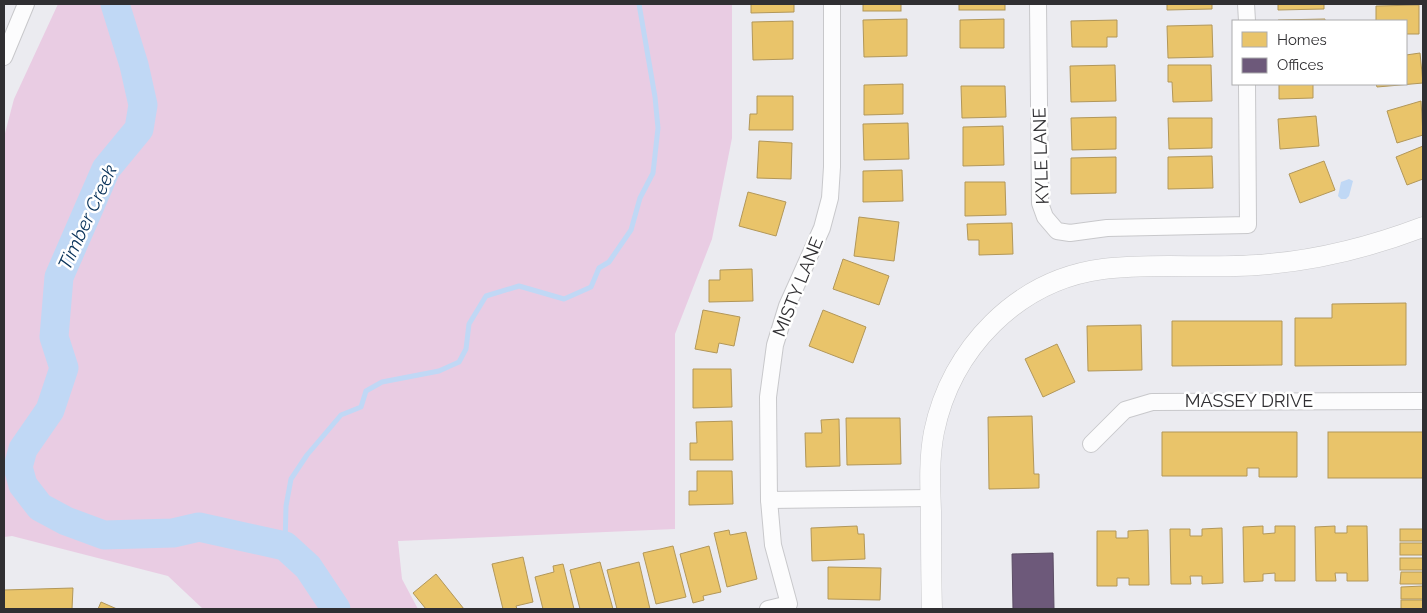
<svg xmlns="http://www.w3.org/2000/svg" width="1427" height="613" font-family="Raleway,sans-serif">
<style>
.green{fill:#e9cce3}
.water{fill:#c0d8f5}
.homes{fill:#e9c46a;stroke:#b29759}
.offices{fill:#6d597a;stroke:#5b4c64}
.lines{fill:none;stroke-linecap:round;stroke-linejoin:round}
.stream{stroke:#c0d8f5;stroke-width:5}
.river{stroke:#c0d8f5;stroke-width:29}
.minor-casing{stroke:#c8c8cb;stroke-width:18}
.tertiary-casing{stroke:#c8c8cb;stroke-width:21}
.minor{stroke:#fcfcfd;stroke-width:16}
.tertiary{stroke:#fcfcfd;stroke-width:20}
.labels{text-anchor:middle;stroke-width:5;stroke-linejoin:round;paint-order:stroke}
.street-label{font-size:18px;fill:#302f32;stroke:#fff}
.water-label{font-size:19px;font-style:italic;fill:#073159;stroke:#fff}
</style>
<rect width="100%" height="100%" fill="#ebebf0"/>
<path class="green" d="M58,4h674v134l-20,101 -37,95v195l-277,12 4,38 16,30h-215l-35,-33 -156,-40 -8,1v-400l10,-38z"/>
<path class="water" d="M1349,179l4,2 -4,15 -3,3h-5l-3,-3 3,-14z"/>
<g class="homes">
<path d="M751,4h43v8l-43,1z"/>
<rect x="863" y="4" width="38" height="7"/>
<rect x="959" y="4" width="46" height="6"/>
<path d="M1167,4h45v5l-45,1z"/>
<path d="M1278,4h46v5l-46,1z"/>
<path d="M1419,5v29h-13v-13h-30v-15z"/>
<path d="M907,19v37l-43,1 -1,-37z"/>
<path d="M1004,19v29h-44v-28z"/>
<path d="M1325,19v2h-47v-1z"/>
<path d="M1117,20v17h-10v10h-35l-1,-26z"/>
<path d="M793,21v38l-40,1 -1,-38z"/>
<path d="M1212,25l1,32 -45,1 -1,-32z"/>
<path d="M1420,53l3,30 -46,4 -1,-3h30v-29z"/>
<path d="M1115,65l1,36 -45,1 -1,-36z"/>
<path d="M1168,65h43l1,36 -39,1 -1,-20h-4z"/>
<path d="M903,84v30l-39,1v-30z"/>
<path d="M1279,84h34v14l-34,1z"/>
<path d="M961,86h44l1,31 -44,1z"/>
<path d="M757,96h36v34h-44l1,-16h7z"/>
<path d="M1421,101l2,34 -26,8 -10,-32z"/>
<path d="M1316,116l3,30 -39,3 -2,-30z"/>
<path d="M1116,117v32l-44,1 -1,-32z"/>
<path d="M1168,118h44v30l-43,1z"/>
<path d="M908,123l1,36 -45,1 -1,-36z"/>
<path d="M1003,126l1,39 -41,1v-39z"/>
<path d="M759,141l33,2 -1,36 -34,-1z"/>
<path d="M1423,146v33l-16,6 -11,-28z"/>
<path d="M1212,156l1,32 -45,1v-32z"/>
<path d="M1116,157v36l-45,1v-36z"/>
<path d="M1324,161l11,29 -35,13 -11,-29z"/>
<path d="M902,170l1,31 -40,1v-31z"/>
<path d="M965,182h40l1,33 -41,1z"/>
<path d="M748,192l38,10 -10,34 -37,-10z"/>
<path d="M859,217l40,5 -5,39 -40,-5z"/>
<path d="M1012,223l1,31 -34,1v-15h-11l-1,-16z"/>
<path d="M843,259l46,17 -10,29 -46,-16z"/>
<path d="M752,269l1,32 -44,1v-22h11v-10z"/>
<path d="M1406,303v62l-111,1v-48h37v-14z"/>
<path d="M703,310l37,7 -6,29 -15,-3 -2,10 -22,-4z"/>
<path d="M823,310l43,17 -13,36 -44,-17z"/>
<path d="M1172,321h110v44l-110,1z"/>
<path d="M1141,325l1,45 -54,1 -1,-45z"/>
<path d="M1057,344l18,38 -32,15 -18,-38z"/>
<path d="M693,369h38l1,38 -39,1z"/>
<path d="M1032,416l2,58h5v14l-50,1 -1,-72z"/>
<path d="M846,418h54l1,46 -54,1z"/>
<path d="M839,419l1,47 -34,1 -1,-34h17l-1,-13z"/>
<path d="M732,421l1,39h-43v-17h7l-1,-21z"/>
<path d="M1162,432h135v45h-38v-9h-12v8h-85z"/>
<rect x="1328" y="432" width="95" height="46"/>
<path d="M697,471h35l1,33 -44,1v-14h8z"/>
<path d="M857,526l1,8h6l1,25 -53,2 -1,-33z"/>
<path d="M1263,526v8l12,-1v-7h20v55h-20v-8l-12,1v7l-19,1 -1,-55z"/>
<path d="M1335,526v7h12v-7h20l1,55h-21v-8h-12l1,8h-20l-1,-54z"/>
<path d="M1222,528l1,55 -21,1v-8h-12l1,8h-20l-1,-55h20v7h12v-7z"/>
<rect x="1400" y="529" width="23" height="12"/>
<path d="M729,530l1,5 16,-3 11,47 -30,8 -13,-54z"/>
<path d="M1148,530l1,55h-20v-7h-12v8h-20v-55h19v7h12v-7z"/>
<rect x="1400" y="543" width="23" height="12"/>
<path d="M673,546l13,51 -30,7 -13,-51z"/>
<path d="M709,546l12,46 -18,4 1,4 -11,3 -13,-49z"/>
<path d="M523,557l10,45 -17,4 1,3h-14l-11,-45z"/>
<rect x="1400" y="558" width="23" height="12"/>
<path d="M600,562l13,47h-33l-10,-39z"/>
<path d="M639,562l11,47h-33l-10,-39z"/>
<path d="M563,564l11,45h-31l-8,-32 19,-5 -1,-6z"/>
<path d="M828,567l53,1 -1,32 -52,-1z"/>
<path d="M1401,572h22v12h-23z"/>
<path d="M436,574l28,35h-38l-13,-16z"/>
<path d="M1423,586v13h-22v-12z"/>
<path d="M73,588l-1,21h-68v-19z"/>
<rect x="1401" y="600" width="22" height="9"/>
<path d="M101,602l16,7h-19z"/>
</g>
<path class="offices" d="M1053,553l1,56h-41l-1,-55z"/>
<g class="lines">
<path class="stream" d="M285,546l1,-40 5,-27 16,-24 34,-40 20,-8 5,-16 16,-9 57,-11 20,-9 7,-13 3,-25 17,-28 33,-10 45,13 27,-12 8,-19 10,-6 22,-32 9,-32 13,-25 5,-45 -3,-31 -16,-93"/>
<path class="river" d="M115,4l19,61 9,40 -4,24 -33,40 -47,108 -5,60 10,31 -14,42 -27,39 -5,18 5,18 17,22 26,14 38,14 69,-2 26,-6 86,19 23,21 28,42"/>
<g class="minor-casing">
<g id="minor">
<path d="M832,4v163l-2,31 -8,30 -35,78 -12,39 -7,52 1,103 162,-2"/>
<path d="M1038,4l2,199 5,14 12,14 13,2 37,-5 141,-3 -1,-141"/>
<path d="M1246,4l1,17"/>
<path d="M4,57l22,-53"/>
<path d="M1091,444l34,-34 27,-8 271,-1"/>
<path d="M768,609l21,-5 -16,-59 -4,-45"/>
</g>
</g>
<g class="tertiary-casing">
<path id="tertiary" d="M932,609c-1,-33 -1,-65 -1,-98 -1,-26 -2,-54 3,-79 17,-83 83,-152 169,-163 55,-7 111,1 166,-5 54,-5 104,-18 154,-37"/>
</g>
<use href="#minor" class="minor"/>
<use href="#tertiary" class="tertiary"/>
</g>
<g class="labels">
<g class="street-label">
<text transform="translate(1041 156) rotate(-92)" y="6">KYLE LANE</text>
<text transform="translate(798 287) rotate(-68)" y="6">MISTY LANE</text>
<text x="1249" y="407">MASSEY DRIVE</text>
</g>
<g class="water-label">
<text transform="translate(87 217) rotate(-65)" y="7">Timber Creek</text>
</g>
</g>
<rect width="1427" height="613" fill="none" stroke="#302f32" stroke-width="10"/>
<rect x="1232" y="20" width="175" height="65" fill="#ffffff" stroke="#acacad"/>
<rect x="1242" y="32" width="25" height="15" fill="#e9c46a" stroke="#acacad"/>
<text x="1277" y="45" font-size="15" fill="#302f32">Homes</text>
<rect x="1242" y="58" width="25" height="15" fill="#6d597a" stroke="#acacad"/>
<text x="1277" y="70" font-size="15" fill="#302f32">Offices</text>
</svg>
